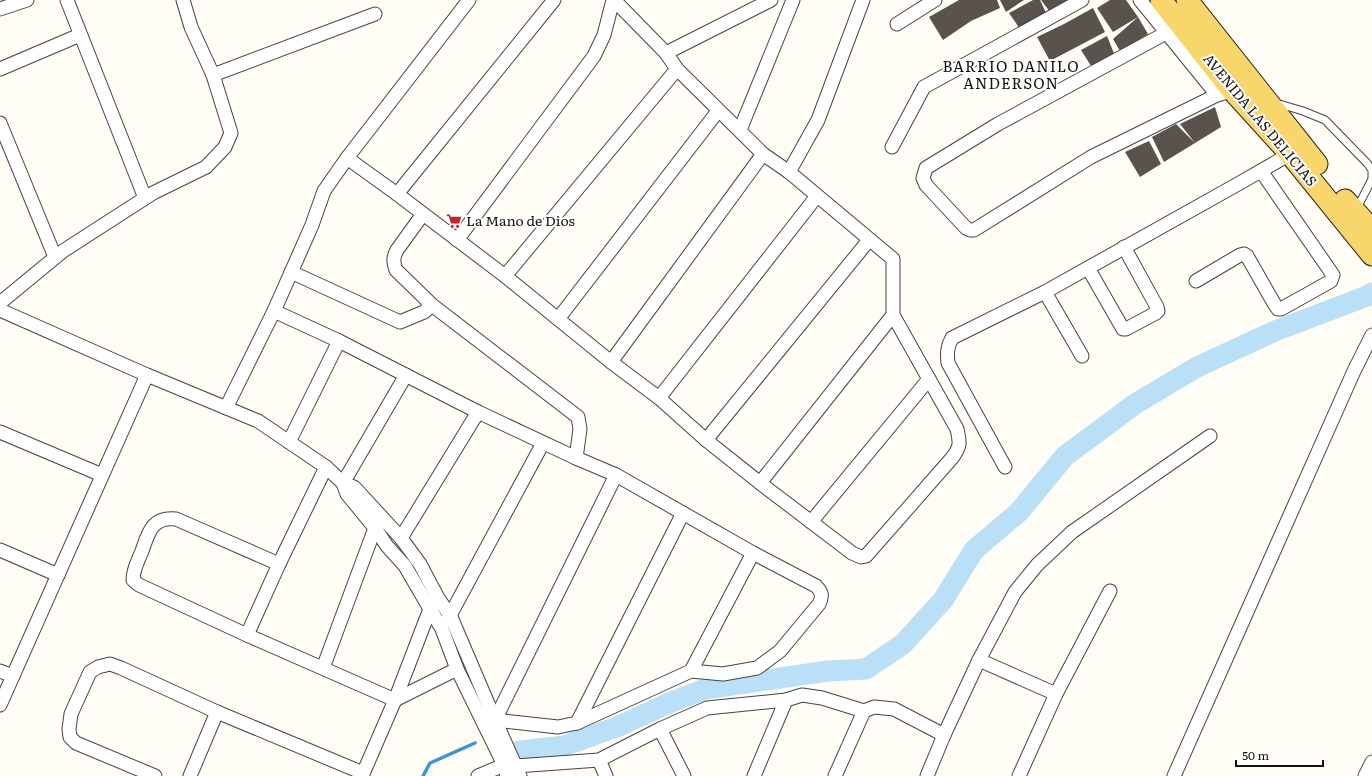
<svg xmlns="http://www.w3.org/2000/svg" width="1372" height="776" font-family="Literata,serif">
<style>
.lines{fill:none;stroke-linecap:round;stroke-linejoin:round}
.stream{stroke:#3f96cf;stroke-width:3.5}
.river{stroke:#b9e0f7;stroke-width:21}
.building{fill:#5a524d}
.service-casing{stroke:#444;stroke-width:9}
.minor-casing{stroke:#444;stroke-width:15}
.primary-casing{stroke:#222;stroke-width:23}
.service{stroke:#fff;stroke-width:7}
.minor{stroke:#fff;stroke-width:13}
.primary{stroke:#f9d66b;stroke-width:21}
.labels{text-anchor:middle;stroke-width:4;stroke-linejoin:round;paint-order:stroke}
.street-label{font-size:14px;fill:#111;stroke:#fff}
.poi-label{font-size:14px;fill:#111;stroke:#fff;text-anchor:start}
.neighbourhood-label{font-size:15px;letter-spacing:1px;fill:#111;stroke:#fff}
</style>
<rect width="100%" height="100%" fill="#fffdf5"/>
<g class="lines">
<path class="stream" d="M423,776l7,-13 45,-20"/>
<path class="river" d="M520,751l44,-5 55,-20 50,-23 36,-14 123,-18 38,-2 37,-25 40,-44 31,-50 45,-38 46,-56 70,-52 62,-37 78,-36 92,-35 5,-3"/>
</g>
<g class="building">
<path d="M959,0h38l3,8 -29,13 -28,19 -14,-23z"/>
<path d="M1000,0h24l-18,12z"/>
<path d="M1033,0h7l7,15 -27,14 -11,-16z"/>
<path d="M1041,0h32l-23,12z"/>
<path d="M1110,0h16l12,17 10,17 -28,17 -7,-12 25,-22 -25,15 -16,-24z"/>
<path d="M1093,8l12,24 -55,29 -13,-24 27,-13z"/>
<path d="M1107,36l8,20 -22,13 -12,-19z"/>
<path d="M1215,107l6,20 -26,16 -31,19 -12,-25 24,-13 19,19 -15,-19z"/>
<path d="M1149,141l12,23 -21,13 -15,-25z"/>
</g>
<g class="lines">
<g class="service-casing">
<g id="service">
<path d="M1276,103l27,8 22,9 42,43 5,7v7"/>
<path d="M1356,210l16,-31"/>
</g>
</g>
<g class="minor-casing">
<g id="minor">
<path d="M67,0l78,198"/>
<path d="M1140,0l77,95 7,-2"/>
<path d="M0,9l27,-9"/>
<path d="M897,24l38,-24"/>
<path d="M1166,33l-168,91 -72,44 -3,10 3,7 40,43 4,2h4l117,-73 126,-62"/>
<path d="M666,53l105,-53"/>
<path d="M0,69l80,-34"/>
<path d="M213,75l162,-61"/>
<path d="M0,123l55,134"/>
<path d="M740,130l53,-130"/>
<path d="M892,147l32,-60 158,-87"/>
<path d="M347,158l50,36 108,82 106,86 48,36 47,42 54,43 92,70 9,4 5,-1 86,-98c9,-12 8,-15 5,-29l-64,-114v-56l-104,-87 -26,-18 -86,-85 -11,-16 -52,-53"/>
<path d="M789,172l29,-52 45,-120"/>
<path d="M397,194l157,-194"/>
<path d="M423,214l-26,36c-4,7 -4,12 -1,20l36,35 146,112 2,12 -4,29"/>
<path d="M457,240l137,-184 10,-21 9,-35"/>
<path d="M1088,268l35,61h3l30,-16 2,-2 -1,-4 -33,-60"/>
<path d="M291,272l109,50 24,-10 8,-7"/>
<path d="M505,276l172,-207"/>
<path d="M1196,281l44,-26 4,-1 3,2 28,49 3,4h3l50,-28 2,-6 -72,-104"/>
<path d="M1045,292l37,64"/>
<path d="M0,303l63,-52 90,-58 53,-26 19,-20 6,-14 -18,-58 -22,-48 -8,-27"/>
<path d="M0,310l147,65 111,46 68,46 17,16 11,4 47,51 19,26 18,34 13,19 44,103 25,56"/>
<path d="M274,311l65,30 139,71 98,46 40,17 137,78 63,33c6,6 7,10 3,18l-39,47 -23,17 -34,6 -32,-3 -114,52 -19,4 -63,-7 -10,6"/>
<path d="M558,319l160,-208"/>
<path d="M611,362l152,-208"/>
<path d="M406,375l-63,108 4,11 28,34 12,18 18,20 25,43 12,20 15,40 47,96 3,11"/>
<path d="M659,398l158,-202"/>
<path d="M226,408l48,-97 38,-86 12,-34 23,-33 122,-158"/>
<path d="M0,432l102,43"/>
<path d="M706,440l163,-200"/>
<path d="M289,442l50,-101"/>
<path d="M1005,467l-57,-104c-1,-10 -1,-16 4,-25l93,-46 193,-108 52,-30"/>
<path d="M760,483l133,-168"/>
<path d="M811,522l118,-143"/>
<path d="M401,538l77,-126"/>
<path d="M0,550l58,25"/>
<path d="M279,564l-103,-45c-24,-2 -27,12 -34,32 -4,10 -9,18 -9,29l6,5 108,50 148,65"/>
<path d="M447,621l96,-178"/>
<path d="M247,635l32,-71 47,-97"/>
<path d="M979,660l77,34"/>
<path d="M323,668l52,-140 5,-5"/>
<path d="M0,671l13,5"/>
<path d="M691,671l62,-118"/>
<path d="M395,700l62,-31"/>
<path d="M0,705l147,-330"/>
<path d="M495,720l121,-245"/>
<path d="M577,723l106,-210"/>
<path d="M660,729l24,47"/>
<path d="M599,760l7,16"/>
<path d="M155,776l-79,-33 -6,-6 -1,-8 2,-15 19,-42 8,-5 12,-3 11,4 96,44 146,61"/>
<path d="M190,776l27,-64"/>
<path d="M362,776l33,-76 35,-91 4,-5"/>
<path d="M478,776l26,-11 12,1 83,-6 61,-31 47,-21 79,-8 16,-5 20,3 42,13"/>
<path d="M754,776l32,-76"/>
<path d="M835,776l29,-65 10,-4 20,2 50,26"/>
<path d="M927,776l17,-41 35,-75 36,-68 22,-27 35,-33 138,-96"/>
<path d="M1019,776l37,-82 54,-103"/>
<path d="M1174,776l180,-405 18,-36"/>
<path d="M1365,776l7,-14"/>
</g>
</g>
<g class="primary-casing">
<g id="primary">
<path d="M1161,0l71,90 58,64 82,101"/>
<path d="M1187,0l130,164"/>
<path d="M1345,200l27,30"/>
</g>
</g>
<use href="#service" class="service"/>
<use href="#minor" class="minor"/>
<use href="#primary" class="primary"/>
</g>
<defs>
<g id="supermarket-bare" transform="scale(1.2)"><path d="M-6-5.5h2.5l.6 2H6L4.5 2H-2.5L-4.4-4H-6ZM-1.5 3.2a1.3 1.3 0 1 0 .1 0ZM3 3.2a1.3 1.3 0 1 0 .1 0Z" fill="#c4262e" stroke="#fff" stroke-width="2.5" paint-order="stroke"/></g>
</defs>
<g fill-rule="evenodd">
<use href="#supermarket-bare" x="454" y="221"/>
</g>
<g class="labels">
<g class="street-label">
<text transform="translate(1260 120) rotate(50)" y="5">AVENIDA LAS DELICIAS</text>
</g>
<g class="poi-label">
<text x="466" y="226">La Mano de Dios</text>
</g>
<g class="neighbourhood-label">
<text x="1011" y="72">BARRIO DANILO<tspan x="1011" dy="17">ANDERSON</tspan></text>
</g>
</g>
<path d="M1236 760v6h87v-6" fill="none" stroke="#111111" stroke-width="2"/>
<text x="1242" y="760" font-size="12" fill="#111111" stroke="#ffffff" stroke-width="3" paint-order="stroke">50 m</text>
</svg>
